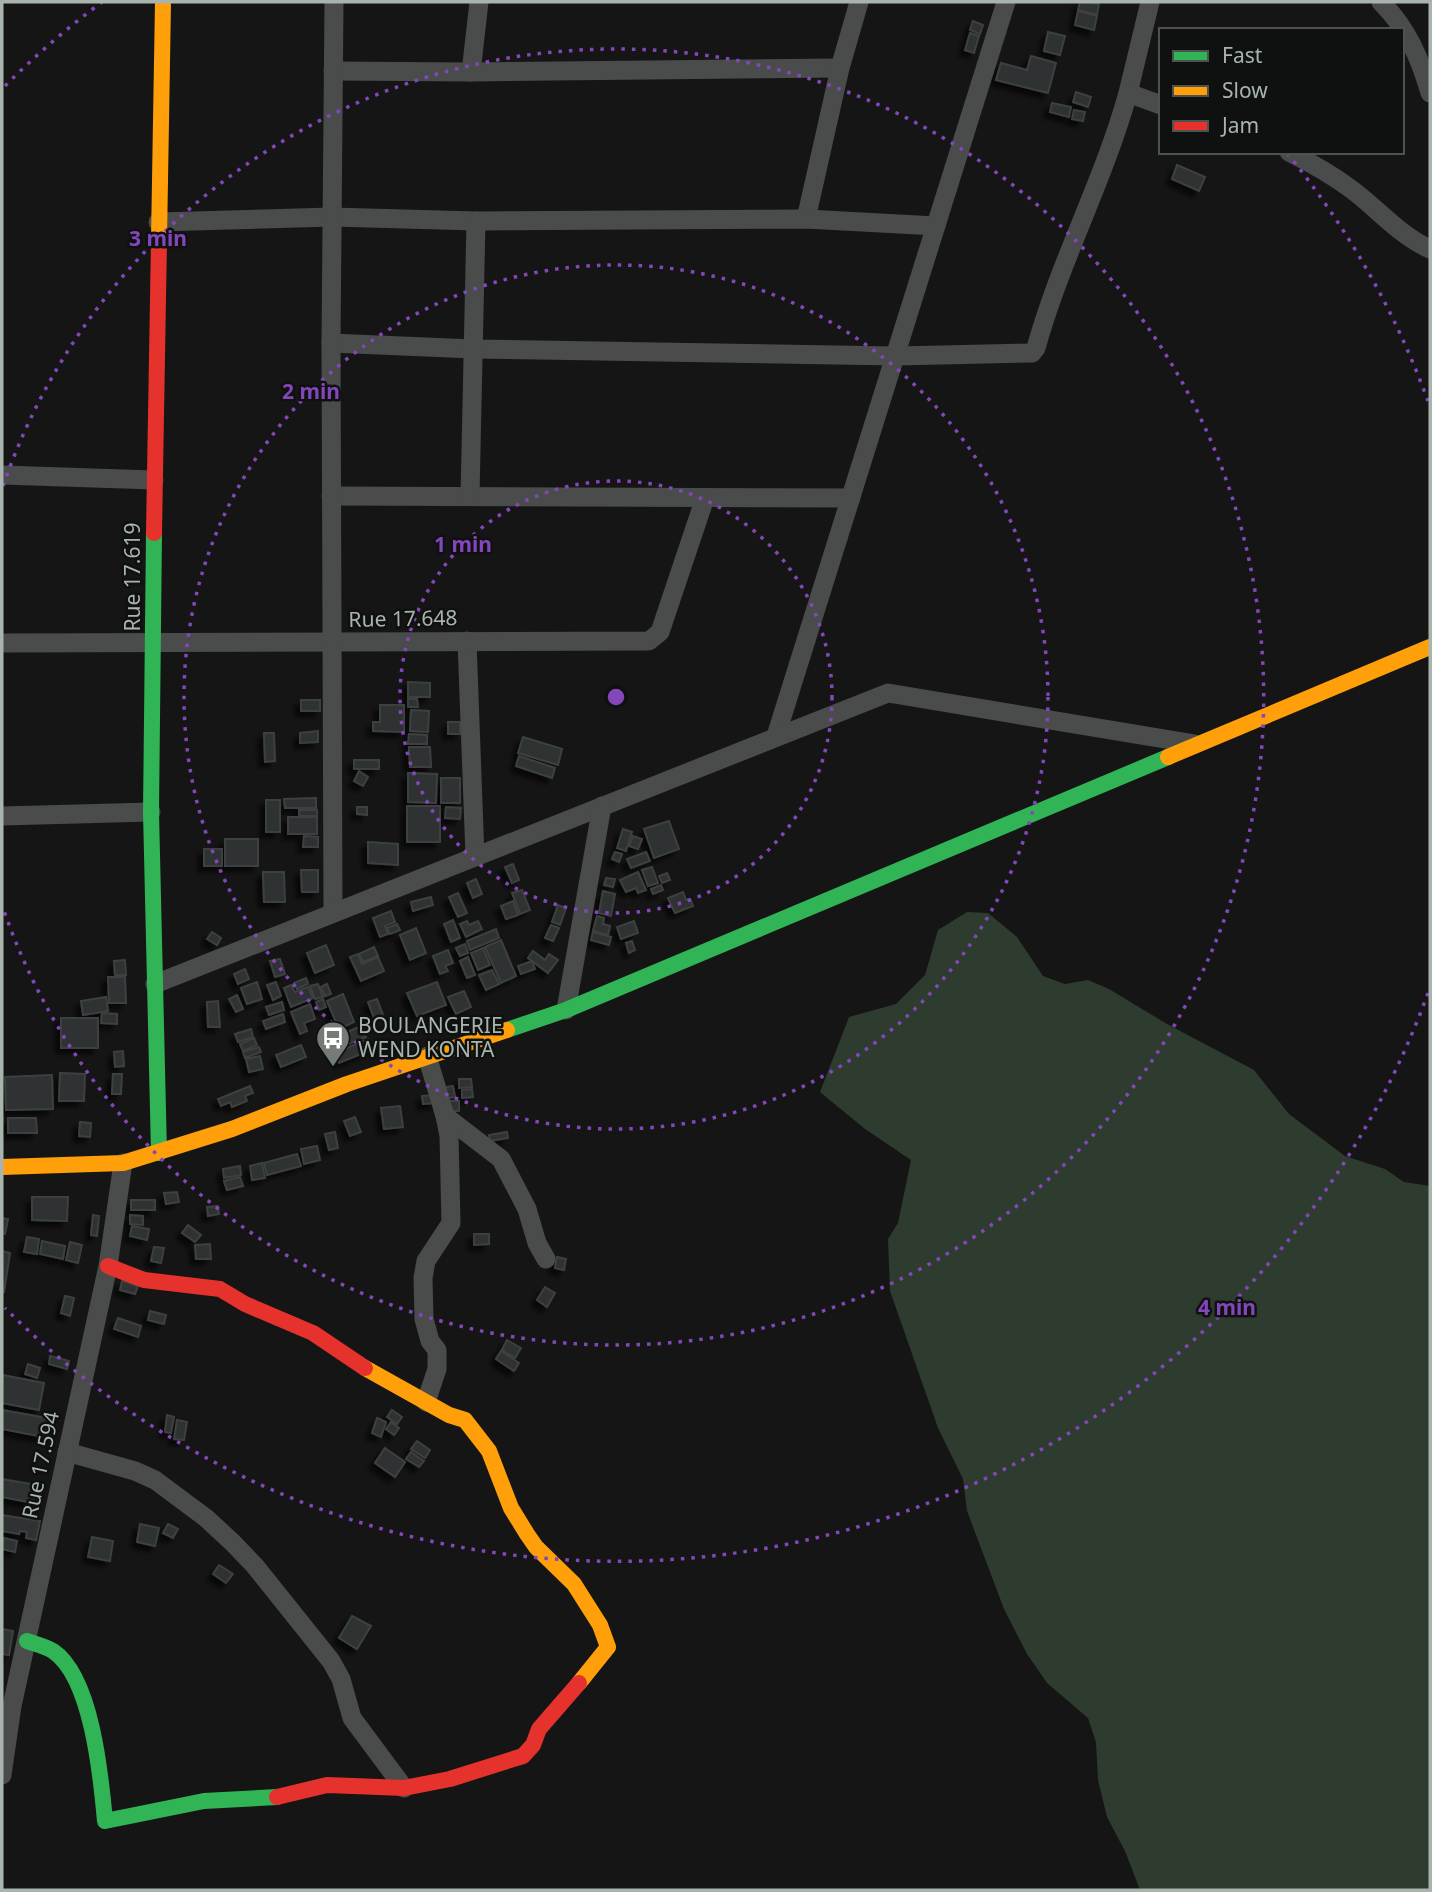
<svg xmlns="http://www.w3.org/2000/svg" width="1432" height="1892" font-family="'Noto Sans',sans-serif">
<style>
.water{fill:#2e3b2f}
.building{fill:#2e3030;stroke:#3e413f;stroke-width:2;filter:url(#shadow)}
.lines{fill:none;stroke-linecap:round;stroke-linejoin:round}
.street{stroke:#494c4a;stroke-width:19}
.fast{stroke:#30b455;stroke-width:16}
.slow{stroke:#ff9f0a;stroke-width:16}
.jam{stroke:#e5322d;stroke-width:16}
.ring{fill:none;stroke:#8447bb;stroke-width:3.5;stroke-dasharray:3.5 7}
.labels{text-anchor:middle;stroke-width:5;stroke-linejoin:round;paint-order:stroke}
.street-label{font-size:21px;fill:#a8b4ac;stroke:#0f1110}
.poi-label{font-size:21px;fill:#a8b4ac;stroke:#0f1110;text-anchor:start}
.centre{fill:#8447bb;stroke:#0f1110;stroke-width:3.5}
.ring-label{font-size:21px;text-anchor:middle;font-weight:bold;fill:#8447bb;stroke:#0f1110;stroke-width:5;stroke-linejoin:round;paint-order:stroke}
</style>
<defs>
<filter id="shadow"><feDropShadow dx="-5.5" dy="5.5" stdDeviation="2" flood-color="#0009"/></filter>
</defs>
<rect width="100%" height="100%" fill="#151515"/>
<path class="water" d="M967,912l21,1 29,24 26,39 22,8 23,-4 21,9 58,35 87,46 35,44 56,42 40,13 19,13 26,4v704h-290l-15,-39 -18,-34 -9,-37 -2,-38 -8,-24 -41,-35 -20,-29 -23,-45 -37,-98 -4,-32 -25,-51 -48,-137 -2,-52 10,-16 13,-63 -46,-31 -45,-37 29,-75 47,-13 29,-29 13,-45z"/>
<g class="building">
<path d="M1080,2l19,2 -2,11 -19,-5z"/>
<path d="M1078,11l19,5 -3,14 -19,-5z"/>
<path d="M973,21l10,4 -3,9 -10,-4z"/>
<path d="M1048,32l17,4 -5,19 -16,-4z"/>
<path d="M970,33l9,3 -5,17 -9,-3z"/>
<path d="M1031,56l25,7 -8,30 -52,-13 5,-17 26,7z"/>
<path d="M1076,92l15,5 -3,10 -15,-5z"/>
<path d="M1052,103l19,4 -2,10 -19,-5z"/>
<path d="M1074,110l11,2 -2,9 -11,-2z"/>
<path d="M1177,165l28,12 -6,14 -27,-12z"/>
<path d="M408,682l22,1v14h-22z"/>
<path d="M408,699h9l1,8h-10z"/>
<rect x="301" y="700" width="19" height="11"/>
<path d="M380,705h24v27l-31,-1v-9h7z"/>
<path d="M411,710l18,1 -1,21 -18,-1z"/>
<rect x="448" y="722" width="12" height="12"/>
<path d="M318,731v11l-18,1v-10z"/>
<path d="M264,733h10l1,28 -10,1z"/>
<path d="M409,734l18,1v9h-19z"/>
<path d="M523,737l39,12 -4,16 -40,-12z"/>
<path d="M409,747h21l1,20h-21z"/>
<path d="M519,756l36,12 -3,10 -36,-12z"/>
<rect x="354" y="760" width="25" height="9"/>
<path d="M359,771l9,6 -5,9 -9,-5z"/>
<path d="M408,773l29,1 -1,29 -28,-1z"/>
<rect x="441" y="778" width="19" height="25"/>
<path d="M316,798v10h-31l-1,-9z"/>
<rect x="266" y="800" width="14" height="32"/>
<rect x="407" y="806" width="33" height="36"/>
<path d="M357,807h10v8l-10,-1z"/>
<path d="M446,807l15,1 -1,11 -15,-1z"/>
<rect x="299" y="810" width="18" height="6"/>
<rect x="288" y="817" width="29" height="17"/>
<path d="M669,821l10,28 -25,9 -10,-29z"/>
<path d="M623,829l9,3 -6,19 -9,-3z"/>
<path d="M304,836l14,1v10h-15z"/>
<path d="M633,836l9,3 -4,10 -9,-3z"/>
<rect x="225" y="839" width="33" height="27"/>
<path d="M368,842l30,2v21l-30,-2z"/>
<rect x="204" y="849" width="18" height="17"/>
<path d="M615,852l7,2 -3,8 -7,-3z"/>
<path d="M646,852l4,9 -19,7 -4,-9z"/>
<path d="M513,864l6,16 -7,3 -7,-16z"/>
<path d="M652,867l6,16 -10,3 -6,-16z"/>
<path d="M301,870h17v22h-16z"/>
<path d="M263,872h21l1,30h-21z"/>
<path d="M638,872l8,18 -8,3 -2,-5 -10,4 -6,-12z"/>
<path d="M667,873l3,7 -8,3 -3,-7z"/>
<path d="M606,878l9,1 -2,8 -9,-2z"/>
<path d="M476,879l6,15 -9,4 -6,-15z"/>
<path d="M661,885l2,5 -10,4 -2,-5z"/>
<path d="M522,890l8,20 -10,4 -8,-21z"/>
<path d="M603,891l12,3 -4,22 -12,-3z"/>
<path d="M683,892l3,8 4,-1 3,7 -18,7 -7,-15z"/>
<path d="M458,893l9,20 -9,4 -9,-20z"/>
<path d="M431,897l2,8 -20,6 -2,-9z"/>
<path d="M513,901l5,14 -12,4 -5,-13z"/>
<path d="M558,905l8,3 -6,17 -8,-3z"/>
<path d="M391,911l4,11 -10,4 3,8 -8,3 -7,-19z"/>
<path d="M597,916l7,2 -1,6 7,2 -2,9 -15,-4z"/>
<path d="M453,920l7,18 -9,4 -7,-18z"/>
<path d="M467,921l2,4 9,-4 4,8 -16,8 -6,-13z"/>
<path d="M634,921l4,12 -17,6 -4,-12z"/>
<path d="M397,924l3,6 -10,4 -3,-6z"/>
<path d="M551,925l8,3 -6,13 -8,-3z"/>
<path d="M416,928l10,25 -16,7 -10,-25z"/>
<path d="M496,929l3,9 -29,12 -3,-9z"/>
<path d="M212,932l9,6 -4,7 -10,-6z"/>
<path d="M593,932l18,5 -2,8 -18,-5z"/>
<path d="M501,940l15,36 -15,7 -16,-36z"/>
<path d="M632,941l3,9 -6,3 -3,-10z"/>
<path d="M465,944l3,9 -8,3 -4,-8z"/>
<path d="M326,945l8,20 -19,8 -8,-20z"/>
<path d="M374,947l4,9 -15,6 -4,-8z"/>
<path d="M483,948l7,17 -12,5 -7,-17z"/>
<path d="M448,950l5,13 -8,3 3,5 -8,3 -7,-18z"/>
<path d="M533,951l12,9 4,-6 9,6 -10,13 -20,-15z"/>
<path d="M358,954l4,10 16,-7 6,14 -23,10 -11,-24z"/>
<path d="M468,957l7,18 -8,3 -7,-17z"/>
<path d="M280,959l5,15 -10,3 -5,-16z"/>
<path d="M125,960l1,15h-11l-1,-14z"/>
<path d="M532,961l3,8 -14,5 -3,-8z"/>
<path d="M245,969l4,10 -11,5 -4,-10z"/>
<path d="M492,970l7,14 -13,6 -7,-15z"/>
<path d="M108,977h17l1,26h-17z"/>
<path d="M306,978l2,6 -11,5 -3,-6z"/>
<path d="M257,982l5,17 -15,5 -6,-16z"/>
<path d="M276,982l5,14 -8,4 -6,-15z"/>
<path d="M437,982l9,23 -29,11 -10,-23z"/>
<path d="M318,984l5,13 -8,2 -5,-13z"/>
<path d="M327,984l4,10 -6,2 -4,-9z"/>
<path d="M291,985l4,7 13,-5 5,11 -22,9 -7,-19z"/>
<path d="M464,991l7,16 -15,7 -8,-17z"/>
<path d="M343,994l11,28 -15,7 -12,-28z"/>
<path d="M237,995l6,14 -7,3 -7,-13z"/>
<path d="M106,997l2,14 -25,4 -2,-14z"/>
<path d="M323,999l3,8 -7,3 -3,-8z"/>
<path d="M377,999l6,16 -9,3 -6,-16z"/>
<path d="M218,1001l2,26h-12l-1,-25z"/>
<path d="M282,1002l2,8 -15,5 -3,-8z"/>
<path d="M310,1004l5,15 -11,4 3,8 -7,3 -9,-22z"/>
<path d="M102,1013l15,1v10l-16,-1z"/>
<path d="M283,1014l2,8 -19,7 -3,-8z"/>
<rect x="61" y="1018" width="37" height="30"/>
<path d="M361,1026l5,11 -22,9 -4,-11z"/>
<path d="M251,1029l2,8 -15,5 -3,-8z"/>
<path d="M254,1038l3,7 -14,6 -3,-7z"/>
<path d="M368,1039l5,10 -34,14 -4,-10z"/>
<path d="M301,1045l5,12 -25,10 -5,-12z"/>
<path d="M259,1047l2,5 -16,6 -2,-6z"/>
<path d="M123,1051l1,15 -9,1 -1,-15z"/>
<path d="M260,1056l3,13 -14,3 -3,-13z"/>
<path d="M60,1073l25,1 -1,27h-25z"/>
<path d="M113,1074h9l-1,20h-9z"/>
<path d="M52,1075l1,34 -47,1 -1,-33z"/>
<path d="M459,1079h12l1,8 -13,1z"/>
<path d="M250,1086l3,7 -8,3 2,5 -15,6 -2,-5 -9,4 -3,-7z"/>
<path d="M453,1086l2,11 -12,2 -2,-11z"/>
<path d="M472,1089l1,8 -11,1v-8z"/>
<path d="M435,1095l1,8 -13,1 -1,-8z"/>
<path d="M446,1101h13v10h-12z"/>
<path d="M400,1106l3,21 -19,2 -3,-21z"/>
<path d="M355,1117l6,15 -11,4 -6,-15z"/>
<path d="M8,1118h28l1,15h-29z"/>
<path d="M80,1122l11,1 -1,14 -11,-1z"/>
<path d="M335,1132l3,16 -9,2 -4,-16z"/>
<path d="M507,1132l1,6 -18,3 -1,-6z"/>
<path d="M317,1146l3,14 -16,4 -3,-15z"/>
<path d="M297,1154l4,12 -34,9 -3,-12z"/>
<path d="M262,1163l3,15 -13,2 -2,-14z"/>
<path d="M240,1166l1,9 -17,3 -1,-9z"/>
<path d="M240,1177l3,9 -16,4 -3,-9z"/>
<path d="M177,1192l2,10 -13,2 -2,-11z"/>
<path d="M32,1197h36l-1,24 -35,-1z"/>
<rect x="131" y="1200" width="24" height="10"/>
<path d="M218,1206l1,8 -11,2 -1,-9z"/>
<path d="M93,1215l6,1 -2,20 -6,-1z"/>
<path d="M130,1215l13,1v9l-13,-1z"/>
<path d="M2,1218l6,1 -3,15 -3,-1z"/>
<path d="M188,1225l13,10 -6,7 -13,-9z"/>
<path d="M132,1226l17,3 -2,11 -17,-4z"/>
<path d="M474,1234h15v10l-15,1z"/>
<path d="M27,1237l12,2 -2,15 -13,-2z"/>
<path d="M42,1241l23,5 -2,13 -23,-5z"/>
<path d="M70,1242l12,3 -4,18 -12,-3z"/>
<path d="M210,1244l1,15h-15l-1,-14z"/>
<path d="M154,1247l10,1 -3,15 -10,-2z"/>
<path d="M2,1251l8,2 -6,39h-2z"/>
<path d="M557,1257l9,2 -2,11 -9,-2z"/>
<path d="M122,1281l16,5 -3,8 -15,-4z"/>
<path d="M545,1287l10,6 -8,14 -10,-7z"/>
<path d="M65,1296l9,2 -4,18 -9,-3z"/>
<path d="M150,1311l16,4 -2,9 -16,-4z"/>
<path d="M118,1318l23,8 -3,11 -24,-8z"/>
<path d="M507,1340l14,8 -6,10 -13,-8z"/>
<path d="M501,1351l18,12 -5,8 -18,-12z"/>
<path d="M50,1356l19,5 -2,8 -18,-5z"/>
<path d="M28,1364l12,4 -3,10 -12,-4z"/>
<path d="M3,1375l41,8 -5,27 -37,-7z"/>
<path d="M2,1410l51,9 -4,19 -47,-9z"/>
<path d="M392,1410l10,7 -5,7 -10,-7z"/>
<path d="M167,1415l7,2 -3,16 -6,-1z"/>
<path d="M377,1418l9,4 -5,15 -9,-4z"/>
<path d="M177,1420l10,2 -3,18 -10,-1z"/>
<path d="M391,1422l8,6 -5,7 -8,-6z"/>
<path d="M417,1441l13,9 -5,8 -14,-9z"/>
<path d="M385,1448l20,14 -10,15 -20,-14z"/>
<path d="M411,1452l13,9 -5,6 -13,-8z"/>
<path d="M2,1479l35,6 -4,18 -31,-6z"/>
<path d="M2,1515l38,6 -4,19 -10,-2 1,-6 -7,-1 -1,3 -17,-3z"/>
<path d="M140,1524l19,4 -4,18 -18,-4z"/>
<path d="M168,1524l10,5 -5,9 -10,-5z"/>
<path d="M92,1537l21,4 -3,20 -22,-4z"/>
<path d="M4,1538l13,3 -2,11 -13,-3z"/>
<path d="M219,1565l14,9 -7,9 -13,-9z"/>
<path d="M352,1616l19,10 -14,23 -18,-11z"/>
<path d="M2,1629l11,2 -4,24 -7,-1z"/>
</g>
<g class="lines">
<g class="street">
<path d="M1150,2l-22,91 33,12"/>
<path d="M1381,2c26,26 39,56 49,91"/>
<path d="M333,71l138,1 369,-4"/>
<path d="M471,72l8,-70"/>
<path d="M1289,152c22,11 42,22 62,37 26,19 49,47 79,60"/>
<path d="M806,219l34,-151 19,-66"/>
<path d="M158,222l174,-5 144,4 330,-2 130,7"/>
<path d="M331,343l142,6 423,7 136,-3 4,-5c24,-87 68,-168 92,-255"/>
<path d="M2,475l152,5"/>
<path d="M331,496l520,2"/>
<path d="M470,496l6,-275"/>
<path d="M467,641l8,216"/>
<path d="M2,643l647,-2 11,-9 45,-134"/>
<path d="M776,736l230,-734"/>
<path d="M2,816l149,-4"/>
<path d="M333,913l-2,-570 3,-341"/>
<path d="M155,984l733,-291 307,51"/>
<path d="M566,1010l36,-204"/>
<path d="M445,1116l56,43 26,50 10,34 9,16"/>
<path d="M426,1402l11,-33v-19l-7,-9 -6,-22 -1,-41 3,-17 25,-38 -2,-87 -4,-20 -18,-60"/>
<path d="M67,1452l68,19 20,9 51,38 26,24 23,24 76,95 10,18 11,39 52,70"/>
<path d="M2,1775l10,-69 96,-440 15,-103"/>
</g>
<g class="fast">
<path d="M154,533l-3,279 8,341"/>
<path d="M507,1030l59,-20 602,-253"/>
<path d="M27,1641c8,3 18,5 26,10 39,26 48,126 52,170l99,-20 73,-4"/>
</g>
<g class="slow">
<path d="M159,240l4,-238"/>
<path d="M1168,757l262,-110"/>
<path d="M2,1167l121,-4 109,-34 115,-45 160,-54"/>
<path d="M365,1368l84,47 16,5 24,31 22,57 16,26 9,13 38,37 26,41 8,22 -29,36"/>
</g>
<g class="jam">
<path d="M154,533l5,-293"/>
<path d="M108,1266l36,14 76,9 25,15 68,29 52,35"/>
<path d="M277,1797l50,-12 77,3 46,-9 73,-23 10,-11 6,-16 40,-46"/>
</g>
</g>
<g class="ring">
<circle cx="616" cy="697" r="216"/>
<circle cx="616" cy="697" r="432"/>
<path d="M3 486A648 648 0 1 1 3 908"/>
<path d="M1428 993A864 864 0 0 1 5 1308M5 86A864 864 0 0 1 102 2M1287 153A864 864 0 0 1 1428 401"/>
</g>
<defs>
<g id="bus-pin" transform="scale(1.75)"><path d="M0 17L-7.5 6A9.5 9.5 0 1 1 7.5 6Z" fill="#757c77" stroke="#0f1110"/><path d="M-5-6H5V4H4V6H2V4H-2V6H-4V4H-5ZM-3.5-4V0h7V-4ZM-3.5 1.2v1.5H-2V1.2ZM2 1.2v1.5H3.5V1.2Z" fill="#fff"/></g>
</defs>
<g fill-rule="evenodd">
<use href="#bus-pin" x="333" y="1038"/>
</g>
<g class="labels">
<g class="street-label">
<text transform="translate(133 577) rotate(-90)" y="7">Rue 17.619</text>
<text transform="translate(403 619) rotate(-1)" y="7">Rue 17.648</text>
<text transform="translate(41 1465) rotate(-78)" y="7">Rue 17.594</text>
</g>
<g class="poi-label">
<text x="358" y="1033">BOULANGERIE<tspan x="358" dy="24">WEND KONTA</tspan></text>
</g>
</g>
<circle cx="616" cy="697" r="10" class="centre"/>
<g class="ring-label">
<text x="158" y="246">3 min</text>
<text x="311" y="399">2 min</text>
<text x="463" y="552">1 min</text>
<text x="1227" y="1315">4 min</text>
</g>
<rect width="1432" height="1892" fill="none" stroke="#a8b4ac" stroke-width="7"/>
<rect x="1159" y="28" width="245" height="126" fill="#0f1110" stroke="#4c524e" stroke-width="2"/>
<rect x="1173" y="51" width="35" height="10" fill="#30b455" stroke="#4c524e" stroke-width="2"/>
<text x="1222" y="63" font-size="21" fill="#a8b4ac">Fast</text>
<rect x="1173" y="86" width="35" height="10" fill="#ff9f0a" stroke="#4c524e" stroke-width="2"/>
<text x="1222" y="98" font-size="21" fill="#a8b4ac">Slow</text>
<rect x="1173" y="121" width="35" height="10" fill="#e5322d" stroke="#4c524e" stroke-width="2"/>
<text x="1222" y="133" font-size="21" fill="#a8b4ac">Jam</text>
</svg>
